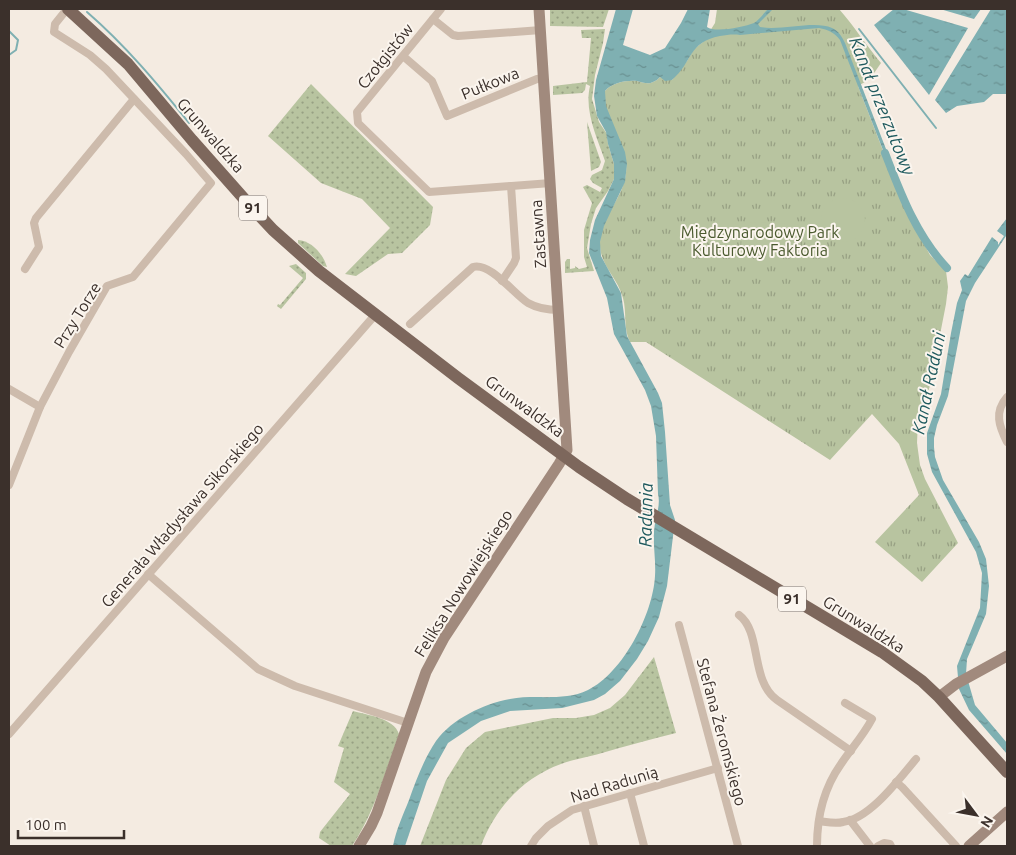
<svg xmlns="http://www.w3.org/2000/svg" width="1016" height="855" font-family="Ubuntu,sans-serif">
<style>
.grass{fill:url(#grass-dots)}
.park{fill:url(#park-tufts)}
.pitch{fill:#b8c4a0}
.water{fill:url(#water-ripples)}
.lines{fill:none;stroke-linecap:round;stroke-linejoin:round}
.stream{stroke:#7fb0b2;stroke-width:2}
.canal{stroke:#7fb0b2;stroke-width:8}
.street{stroke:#cdbbac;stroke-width:8}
.secondary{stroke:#a18a7d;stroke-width:11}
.primary{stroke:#7d675c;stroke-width:12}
.labels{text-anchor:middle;stroke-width:4;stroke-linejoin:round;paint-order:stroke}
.shield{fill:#fbf5ee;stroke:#756b66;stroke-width:1}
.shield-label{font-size:15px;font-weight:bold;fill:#3b302b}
.street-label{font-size:16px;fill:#3b302b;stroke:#fbf5ee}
.park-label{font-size:16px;fill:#4a5a2e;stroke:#fbf5ee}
.water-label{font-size:18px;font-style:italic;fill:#1f5a5e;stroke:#fbf5ee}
</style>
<defs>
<pattern id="grass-dots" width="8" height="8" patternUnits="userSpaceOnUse" patternTransform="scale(1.25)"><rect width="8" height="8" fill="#b8c4a0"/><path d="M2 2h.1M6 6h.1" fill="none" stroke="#97a083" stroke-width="1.8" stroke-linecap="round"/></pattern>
<pattern id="park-tufts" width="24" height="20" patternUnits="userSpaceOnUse" patternTransform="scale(1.25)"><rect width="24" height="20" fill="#b8c4a0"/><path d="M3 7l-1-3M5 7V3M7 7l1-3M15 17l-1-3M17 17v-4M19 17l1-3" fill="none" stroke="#97a083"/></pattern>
<pattern id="water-ripples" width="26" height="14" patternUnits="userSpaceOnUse" patternTransform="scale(1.25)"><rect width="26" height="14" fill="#7fb0b2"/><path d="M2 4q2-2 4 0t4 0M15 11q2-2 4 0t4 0" fill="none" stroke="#699091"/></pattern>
</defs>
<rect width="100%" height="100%" fill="#f4ebe1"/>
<g class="grass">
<path d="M550,9h59l-6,18 -53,-1z"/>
<path d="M605,29l-2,14 -8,32 -3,24 7,23 8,12 1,10 6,20 1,8 -1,7 -6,12 -12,17 -5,16 -4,24 7,23 -29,2v-11l2,-3h3v10l5,-1v-2l4,3 8,-2 -3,-10v-27l8,-27 -9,-16 4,-2 13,7 2,-4 -9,-5 -3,-4 2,-4 10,-5 3,-9c-8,-24 -21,-50 -15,-75l-4,-2 -1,6 -3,3 -29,2v-9l34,-4 4,-44h-9l-1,-8z"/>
<path d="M311,84l122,123 -3,18 -28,28 -14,1 -32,22 -11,-2 45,-46 -28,-29 -41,-16 -53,-47z"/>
<path d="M587,122l14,40 -2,5 -8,4z"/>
<path d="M298,240c14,1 25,14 29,27l-4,-1 -25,-23z"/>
<path d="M296,264l10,9v6l-25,30 -4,-3 1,-2 2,1 23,-27 -14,-12z"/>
<path d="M654,657l22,76c-25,6 -50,13 -74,20 -14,4 -28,6 -41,11 -39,14 -66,45 -80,82h-61l26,-66 20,-32 19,-16 68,-14h23l18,-3 16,-7 15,-13z"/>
<path d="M353,711c14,4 41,7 46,23 -14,38 -24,78 -47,112h-21l-12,-8 1,-6 30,-38 -16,-12 10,-34 -6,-2z"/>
</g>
<path class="park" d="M717,9h122c15,17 27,36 42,54l-11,16 -12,7 48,124 24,45 16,16 2,16 -2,17 -16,82 -12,33 -1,24 3,22 5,14 33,64 -36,39 -47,-40 44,-47 -20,-51 -27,-30 -42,46 -184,-118h-16c-7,-14 -3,-29 -7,-44 -7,-25 -28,-35 -22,-64 6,-25 28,-44 25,-71 -2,-24 -26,-49 -21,-72 6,-8 22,-11 32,-10 5,1 11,4 16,1 3,-1 5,-3 7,-5l12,3 15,-19 7,-12 9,-7 12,-19z"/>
<g class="pitch">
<circle cx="843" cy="220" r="22"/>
<path d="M742,222l46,2 -1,27 -46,-1z"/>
</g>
<g class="water">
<path d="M616,9h17l-10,36 27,10 15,-7 16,-25 7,-14h22l-3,18c8,6 37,0 47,-4 5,-3 10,-10 14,-14h5l-15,15 2,3c21,4 55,-7 72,1 7,3 10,9 13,15l46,119 -3,1 -48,-123c-6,-8 -12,-10 -21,-12l-79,7c-7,-1 -13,0 -20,1 -32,6 -27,26 -48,44l-7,1 -5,-4c-2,2 -4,4 -7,5 -5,3 -11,0 -16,-1 -10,-1 -26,2 -32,10l1,15 19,46 2,12 -2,18 -21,44 -4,16 1,14 20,37 6,43 31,57 4,10 3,29 5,73 5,15 -8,66 -8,31 -11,24 -11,18 -17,22 -15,13 -11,6 -32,8 -52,3 -29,10 -33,22 -21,38 -22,65h-12c3,-16 10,-31 16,-46 7,-20 15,-41 27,-59 16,-22 47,-37 74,-42 26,-5 53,3 78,-9 35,-17 65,-76 67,-114 1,-15 -2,-30 -1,-45 1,-13 7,-25 4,-37l-2,-58 -5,-30 -6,-16 -31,-56 -7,-36 -18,-45 1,-13 5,-20 19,-41v-15l-6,-20 -2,-12 -9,-16 -3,-20 2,-16z"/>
<path d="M894,9h9l65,19 -39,67 -55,-70z"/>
<path d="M940,9h41l-7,10z"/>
<path d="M991,9h16v85h-14l-9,8 -27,4 -11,7 -11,-13z"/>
<path d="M1007,218v19l-1,-1 -31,47 -9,18 -18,95 -11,29 -3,13v9l1,10 8,23 36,62 7,17 3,27 -3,28 -19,45 -1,15 9,31 32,38v11l-38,-44 -10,-21 -2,-23 23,-58 2,-35 -6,-21 -44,-80 -5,-18v-21l14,-39 10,-61 6,-30 5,-13 -2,-9 5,-7 3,2 24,-39 6,5v3l6,-9 -7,-5z"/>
</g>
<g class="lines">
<g class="stream">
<path d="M87,12c38,33 70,71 102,111"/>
<path d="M9,14v11"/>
<path d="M859,29l77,99"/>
<path d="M9,31l9,9 -2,10 -7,5"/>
</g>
<path class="canal" d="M885,153c16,41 31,82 62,115"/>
<g class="street">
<path d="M441,9l-84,103 1,11 71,69 122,-9"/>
<path d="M433,19l20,16 5,1 83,-6"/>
<path d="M403,56l29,25 15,35 90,-37 7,-1"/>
<path d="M25,269l14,-22 -5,-24 2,-5 98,-119"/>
<path d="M502,281l12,-18 2,-5 -5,-72"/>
<path d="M410,324l63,-57c17,-5 41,27 55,36 9,5 22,7 31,7"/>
<path d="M9,389l31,18"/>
<path d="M1007,397c-13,15 -8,29 0,45"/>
<path d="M9,485l31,-78 29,-55 38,-66 26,-9 78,-94 -25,-29 -80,-85 -16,-14 -36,-23 1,-8 12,-15"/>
<path d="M148,574l110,95 37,17 113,37"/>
<path d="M739,615c23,17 11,66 38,85l74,51"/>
<path d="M679,625l59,221"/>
<path d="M9,734l366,-419"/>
<path d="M896,782l6,5 54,59"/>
<path d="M630,793l14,53"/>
<path d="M584,806l10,40"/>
<path d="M850,820l20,26"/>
<path d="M819,821c8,1 16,3 24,1 27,-3 56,-43 73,-63"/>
<path d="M531,846l5,-8 12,-12 24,-16 146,-42"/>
<path d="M817,846c0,-28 7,-58 24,-82 10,-15 22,-28 31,-45l-27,-16"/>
<path d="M878,846l6,-3 6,1 1,2"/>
</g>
<g class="secondary">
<path d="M939,697l17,-13 51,-28"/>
<path d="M359,846l12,-20 6,-13 49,-141 18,-34 115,-174 8,-14 -28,-441"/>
<path d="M969,846l38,-34"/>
</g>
<path class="primary" d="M68,9l60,55 64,76 54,61 27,29 46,41 139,107 121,89 48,32 255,153 40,29 17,16 68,75"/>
</g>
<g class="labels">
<g class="shield">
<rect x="239" y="195.5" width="28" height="25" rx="4"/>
<rect x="778" y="586.5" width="28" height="25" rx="4"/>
</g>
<g class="shield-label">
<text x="253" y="213">91</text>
<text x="792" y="604">91</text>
</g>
<g class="street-label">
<text transform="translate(385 56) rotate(-51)" y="6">Czołgistów</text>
<text transform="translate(490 83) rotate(-22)" y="6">Pułkowa</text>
<text transform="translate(211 135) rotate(49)" y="6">Grunwaldzka</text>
<text transform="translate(538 234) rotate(-94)" y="6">Zastawna</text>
<text transform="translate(77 315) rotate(-58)" y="6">Przy Torze</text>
<text transform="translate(525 406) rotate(36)" y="6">Grunwaldzka</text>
<text transform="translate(182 515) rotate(-49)" y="6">Generała Władysława Sikorskiego</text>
<text transform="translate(463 583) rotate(-58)" y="6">Feliksa Nowowiejskiego</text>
<text transform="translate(864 624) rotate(32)" y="6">Grunwaldzka</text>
<text transform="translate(722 732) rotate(75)" y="6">Stefana Żeromskiego</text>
<text transform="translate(614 784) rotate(-17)" y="6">Nad Radunią</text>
</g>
<g class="park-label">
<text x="760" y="238">Międzynarodowy Park<tspan x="760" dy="18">Kulturowy Faktoria</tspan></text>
</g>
<g class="water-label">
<text transform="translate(882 106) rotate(68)" y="6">Kanał przerzutowy</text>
<text transform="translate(929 383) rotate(-78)" y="6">Kanał Raduni</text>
<text transform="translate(646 515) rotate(-89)" y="6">Radunia</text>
</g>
</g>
<rect width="1016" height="855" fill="none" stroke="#3b302b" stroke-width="20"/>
<g transform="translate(976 815) rotate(122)" stroke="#fbf5ee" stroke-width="4" paint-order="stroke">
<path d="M0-4L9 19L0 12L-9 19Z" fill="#3b302b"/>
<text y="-8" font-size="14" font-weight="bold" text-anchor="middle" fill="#3b302b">N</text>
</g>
<path d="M18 830v8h106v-8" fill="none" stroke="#3b302b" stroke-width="2.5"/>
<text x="25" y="830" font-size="15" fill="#3b302b" stroke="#fbf5ee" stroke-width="4" paint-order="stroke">100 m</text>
</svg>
